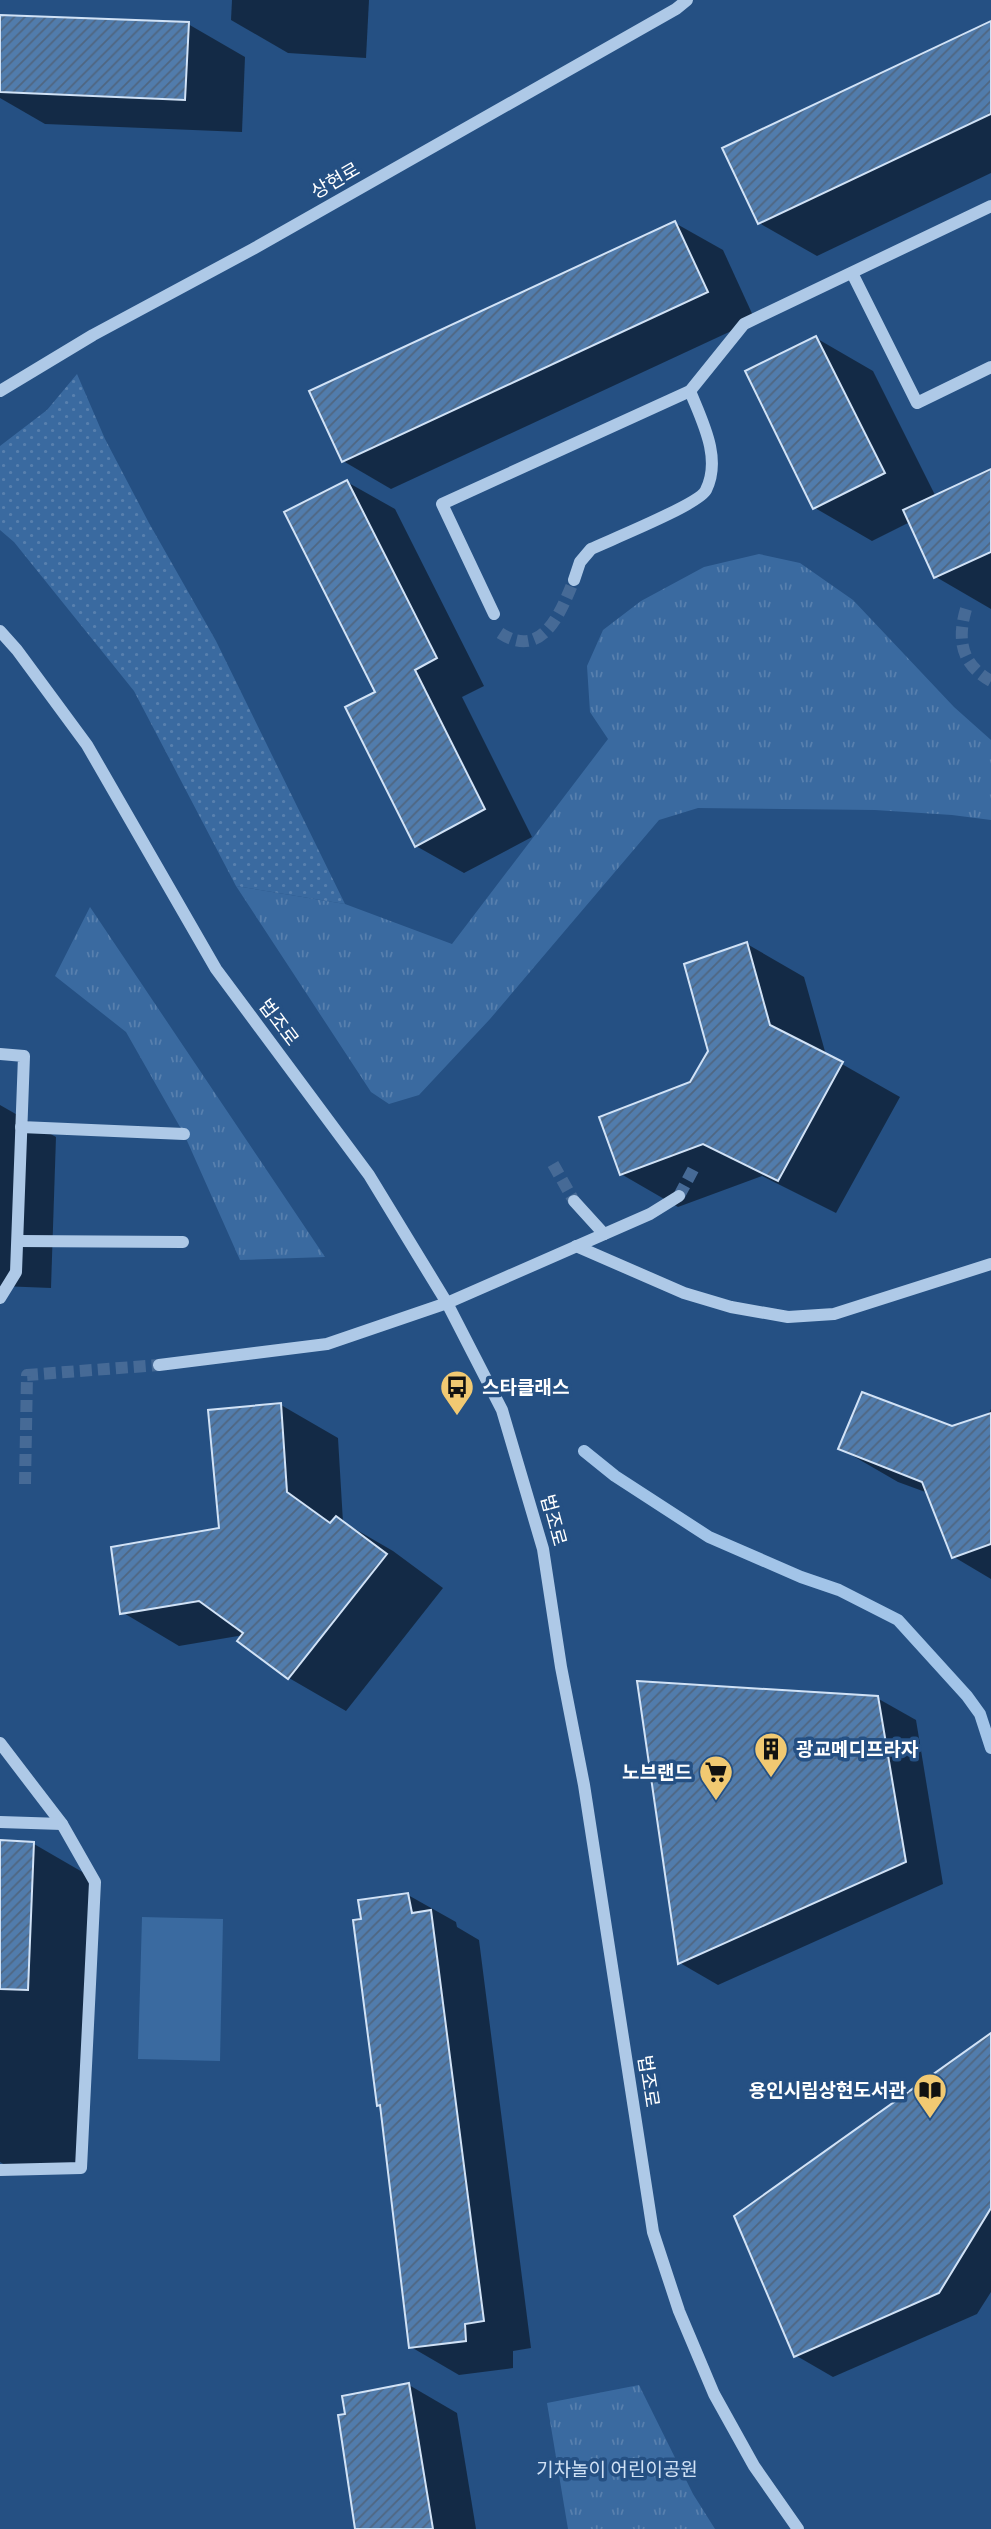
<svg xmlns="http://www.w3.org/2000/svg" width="991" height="2529" font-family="'Roboto Condensed','Noto Sans KR',sans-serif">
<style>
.grass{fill:#3a6aa0}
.park{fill:url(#park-tufts)}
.garden{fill:url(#garden-dots)}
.shadow{fill:#0007}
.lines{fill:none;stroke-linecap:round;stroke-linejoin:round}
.stream{stroke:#a2c4e8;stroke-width:12}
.building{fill:url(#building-hatch);stroke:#d1e2f6;stroke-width:2}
.minor-tunnel{stroke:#466a96;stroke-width:12;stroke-dasharray:12 6;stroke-linecap:butt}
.minor{stroke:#aec9e7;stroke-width:12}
.labels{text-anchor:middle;stroke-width:7;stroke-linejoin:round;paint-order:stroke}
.street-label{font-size:19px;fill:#fff;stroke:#255083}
.poi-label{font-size:19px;font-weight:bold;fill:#fff;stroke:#255083;text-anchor:start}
.park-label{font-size:19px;fill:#d1e2f6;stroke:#255083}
</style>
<defs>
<pattern id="park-tufts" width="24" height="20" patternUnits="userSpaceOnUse" patternTransform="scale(1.75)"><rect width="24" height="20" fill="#3a6aa0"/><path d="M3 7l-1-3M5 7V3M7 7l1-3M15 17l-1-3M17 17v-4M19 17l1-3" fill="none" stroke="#5880ae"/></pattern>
<pattern id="garden-dots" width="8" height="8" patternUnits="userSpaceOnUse" patternTransform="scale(1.75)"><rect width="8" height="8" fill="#3a6aa0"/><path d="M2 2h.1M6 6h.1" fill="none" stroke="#5880ae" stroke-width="1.8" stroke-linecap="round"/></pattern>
<pattern id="building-hatch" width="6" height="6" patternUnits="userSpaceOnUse" patternTransform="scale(1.75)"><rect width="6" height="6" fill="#517cac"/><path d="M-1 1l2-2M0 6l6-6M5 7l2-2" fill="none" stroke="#4f6681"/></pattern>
</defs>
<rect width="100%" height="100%" fill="#255083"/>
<path class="grass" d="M142,1917l81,2 -3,142 -82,-2z"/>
<g class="park">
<path d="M759,554l41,9 53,37 101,107 37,33v80l-39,-5 -77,-5 -177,-2 -39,12 -169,199 -71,76 -30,9 -18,-12 -135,-206 109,18 107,40 156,-205 -18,-27 -3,-46 16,-36 38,-29 63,-34z"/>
<path d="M90,907l235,350 -85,3 -56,-126 -58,-102 -71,-56z"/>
<path d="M639,2385l54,109 22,35h-147l-21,-126z"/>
</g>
<path class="garden" d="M77,374l28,65 44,84 67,118 129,263 -109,-18 -102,-195 -120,-149 -14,-12v-84l47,-36z"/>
<g class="shadow">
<path d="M232,0h137l-3,58 -78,-5 -57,-33z"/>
<path d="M0,17l188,7 57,33 -3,75 -197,-8 -45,-26z"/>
<path d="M991,22v151l-174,83 -58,-33z"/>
<path d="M675,223l48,27 32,70 -364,169 -48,-28z"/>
<path d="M816,338l57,33 63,126 55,-26v138l-55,-32 -26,-55 -38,19 -57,-33z"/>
<path d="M347,482l48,27 89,177 -22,11 70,140 -68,36 -48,-27 -39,-154z"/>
<path d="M747,944l57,33 22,78 74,42 -64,116 -74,-37 -84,31 -57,-33 71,-90 18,-33z"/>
<path d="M0,1105l56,32 -5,151 -51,-2z"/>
<path d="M281,1405l57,33 5,84 50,29 50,37 -97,123 -57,-33 -45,-43 -65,11 -57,-34 99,-82z"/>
<path d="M991,1409v170l-37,-22 -26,-64 -30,-11 -57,-33 111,-21 36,-13z"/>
<path d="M877,1698l39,22 27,164 -225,101 -38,-22z"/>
<path d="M0,1842l34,2 57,33 -12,296 -64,-2 -15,-9z"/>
<path d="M408,1895l48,27 1,5 22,13 52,408 -18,3v17l-54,7 -48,-28 -29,-241 -3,-1 -16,-184z"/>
<path d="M991,2035v257l-14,22 -144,63 -38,-22z"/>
<path d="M409,2385l48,28 19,116h-119z"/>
</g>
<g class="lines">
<path class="stream" d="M584,1451l31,25 94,61 92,40 38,13 59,30 69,76 13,18 11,34"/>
</g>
<g class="building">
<path d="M0,15l189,7 -4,78 -185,-8z"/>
<path d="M991,21v93l-233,110 -36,-76z"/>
<path d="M675,221l33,71 -366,170 -33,-71z"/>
<path d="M816,336l69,137 -72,36 -68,-138z"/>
<path d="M991,469v83l-57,26 -31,-68z"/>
<path d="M347,480l90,178 -22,12 70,139 -70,38 -70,-140 30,-15 -91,-180z"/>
<path d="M747,942l23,83 73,37 -65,119 -75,-37 -83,31 -21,-58 91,-35 18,-31 -24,-87z"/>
<path d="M862,1392l90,34 39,-13v131l-39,14 -30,-76 -84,-33z"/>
<path d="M281,1403l6,89 43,31 6,-7 51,38 -99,125 -51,-38 6,-8 -44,-32 -79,13 -9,-67 108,-19 -11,-118z"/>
<path d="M637,1681l241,15 28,166 -228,102z"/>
<path d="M0,1840l34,2 -6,148 -28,-1z"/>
<path d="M408,1893l4,20 19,-3 53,411 -19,3 1,17 -57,7 -29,-243 -3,1 -24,-186 8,-1 -3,-19z"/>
<path d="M991,2033v175l-52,85 -145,64 -60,-141z"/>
<path d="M409,2383l24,146h-78l-17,-114 7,-1 -3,-18z"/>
</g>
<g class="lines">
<g class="minor-tunnel">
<path d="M966,609c-9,31 -5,55 25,72"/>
<path d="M500,633c43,28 61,-22 74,-53"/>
<path d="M553,1164l21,37"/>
<path d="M679,1196l16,-30"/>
<path d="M25,1484l2,-109 132,-10"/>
</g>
<g class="minor">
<path d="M852,273l65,130 74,-36"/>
<path d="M0,391l93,-56 160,-86 423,-240 11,-9"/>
<path d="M574,580l6,-18 11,-13c19,-9 109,-45 115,-59 16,-32 -4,-69 -16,-99"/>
<path d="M494,614l-52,-110 248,-113 54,-67 247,-118"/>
<path d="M0,631l17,19 70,95 129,224 153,206 78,128 55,107 41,139 18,118 23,118 69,447 26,79 35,83 40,72 44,63"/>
<path d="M0,1054l24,2 -8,216 -16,26"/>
<path d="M21,1127l163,7"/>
<path d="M574,1201l30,33"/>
<path d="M18,1241l165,1"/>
<path d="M576,1246l108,47 47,14 57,10 46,-3 157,-50"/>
<path d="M159,1365l168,-21 120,-41 203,-89 29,-18"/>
<path d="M0,1743l62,81 33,58 -14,286 -81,2"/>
<path d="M0,1822l62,2"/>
</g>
</g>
<defs>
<g id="bus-pin" transform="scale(1.75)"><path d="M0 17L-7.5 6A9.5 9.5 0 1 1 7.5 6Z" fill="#f1c972" stroke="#255083"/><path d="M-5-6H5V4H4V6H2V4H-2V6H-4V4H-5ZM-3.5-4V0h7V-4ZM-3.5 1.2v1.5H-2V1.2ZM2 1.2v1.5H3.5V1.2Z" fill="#111"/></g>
<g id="building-pin" transform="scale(1.75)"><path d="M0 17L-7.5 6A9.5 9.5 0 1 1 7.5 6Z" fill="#f1c972" stroke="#255083"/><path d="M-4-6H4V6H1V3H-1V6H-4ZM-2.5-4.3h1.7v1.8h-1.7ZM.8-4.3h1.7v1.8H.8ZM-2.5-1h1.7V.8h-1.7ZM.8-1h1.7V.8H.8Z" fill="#111"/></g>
<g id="supermarket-pin" transform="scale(1.75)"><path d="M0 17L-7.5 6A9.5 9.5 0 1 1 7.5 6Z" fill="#f1c972" stroke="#255083"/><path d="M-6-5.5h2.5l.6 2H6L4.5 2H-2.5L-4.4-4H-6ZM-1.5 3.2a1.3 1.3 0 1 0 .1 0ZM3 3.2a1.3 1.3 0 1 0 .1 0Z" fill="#111"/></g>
<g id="library-pin" transform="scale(1.75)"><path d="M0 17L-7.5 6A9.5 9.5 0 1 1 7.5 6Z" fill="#f1c972" stroke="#255083"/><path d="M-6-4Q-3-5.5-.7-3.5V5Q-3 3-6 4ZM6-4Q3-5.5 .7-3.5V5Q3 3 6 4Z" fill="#111"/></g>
</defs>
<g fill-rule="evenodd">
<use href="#bus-pin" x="457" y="1387"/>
<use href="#building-pin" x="771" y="1749"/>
<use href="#supermarket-pin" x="716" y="1772"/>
<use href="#library-pin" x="930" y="2090"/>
</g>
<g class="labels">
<g class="street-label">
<text transform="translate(335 180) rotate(-30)" y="7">상현로</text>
<text transform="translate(279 1022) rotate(53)" y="7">법조로</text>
<text transform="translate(554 1520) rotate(75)" y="7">법조로</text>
<text transform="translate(649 2081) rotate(81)" y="7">법조로</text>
</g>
<g class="poi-label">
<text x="482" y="1394">스타클래스</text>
<text x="796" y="1756">광교메디프라자</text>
<text x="692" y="1779" text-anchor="end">노브랜드</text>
<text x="906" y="2097" text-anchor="end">용인시립상현도서관</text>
</g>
<g class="park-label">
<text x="617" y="2476">기차놀이 어린이공원</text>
</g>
</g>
</svg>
